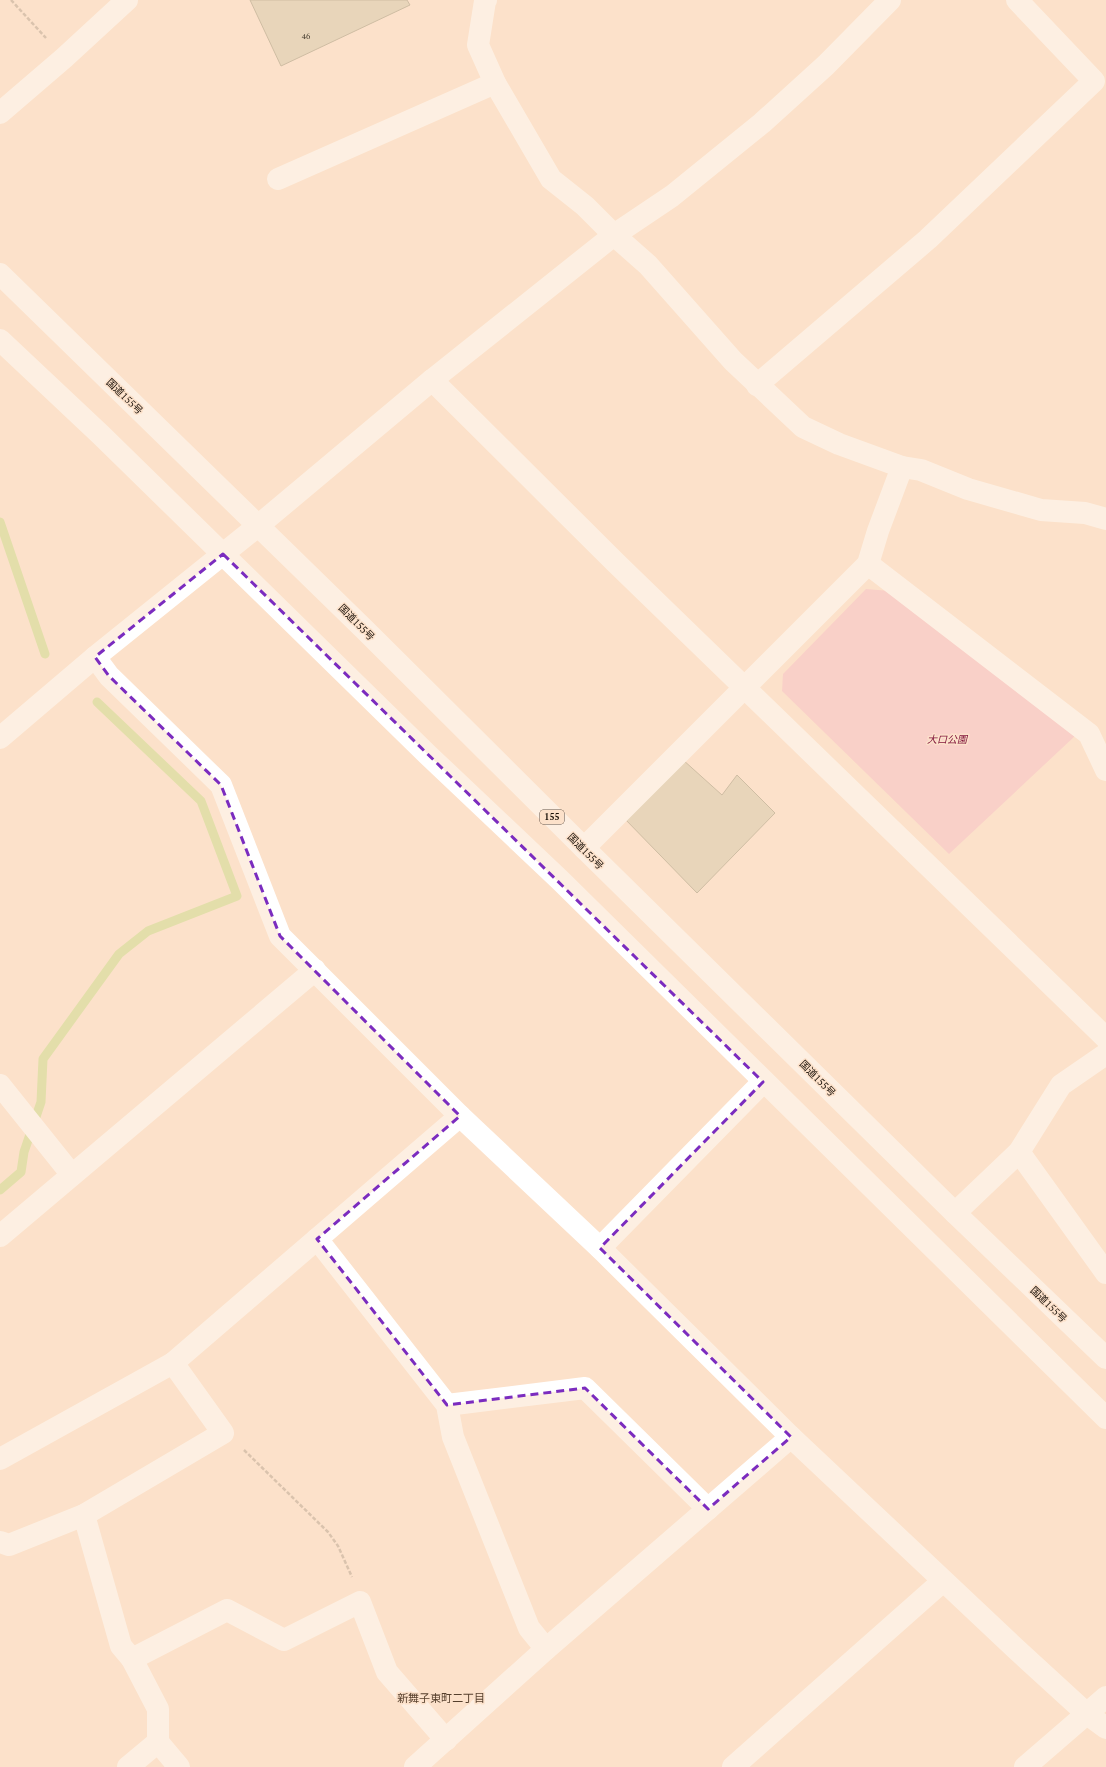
<svg xmlns="http://www.w3.org/2000/svg" width="1106" height="1767" font-family="'PT Serif','Noto Sans JP',serif">
<style>
.green{fill:#f7bac5}
.lines{fill:none;stroke-linecap:round;stroke-linejoin:round}
.stream{stroke:#c5da83;stroke-width:9}
.building{fill:#d0c5a7;stroke:#999073}
.path{stroke:#b29d8b;stroke-width:2.5;stroke-dasharray:4 2;stroke-linecap:butt}
.street{stroke:#fff;stroke-width:22}
.secondary{stroke:#fff;stroke-width:22}
.highway{stroke:#fff;stroke-width:22}
.marked{fill:none;stroke:#7b2cbf;stroke-width:3;stroke-dasharray:8 5;stroke-linejoin:round}
.labels{text-anchor:middle;stroke-width:3;stroke-linejoin:round;paint-order:stroke}
.number-label{font-size:8px;fill:#483e30}
.shield{fill:#fce1ca;stroke:#5e4f43;stroke-width:1}
.shield-label{font-size:9px;font-weight:bold;fill:#1a1109}
.street-label{font-size:10px;fill:#1a1109;stroke:#fce1ca}
.park-label{font-size:10px;font-style:italic;fill:#82163d;stroke:#fce1ca}
.neighbourhood-label{font-size:11px;fill:#553f2c;stroke:#fce1ca}
</style>
<rect width="100%" height="100%" fill="#fce1ca"/>
<path class="green" d="M866,589l24,2 185,145 -126,118 -167,-163 1,-17z"/>
<g class="lines">
<g class="stream">
<path d="M0,522l45,132"/>
<path d="M0,1190l21,-18 3,-20 17,-50 2,-43 76,-105 29,-23 89,-35 -36,-95 -104,-99"/>
</g>
</g>
<g class="building">
<path d="M250,0h157l3,5 -129,61z"/>
<path d="M682,759l40,36 15,-20 38,38 -78,80 -74,-76z"/>
</g>
<g class="lines">
<g class="path">
<path d="M11,0l35,38"/>
<path d="M244,1450l84,82 10,14 14,31"/>
</g>
<g class="street">
<path d="M486,0l-1,1 -7,44 17,38 56,96 34,27 29,29 34,30 85,96 70,66 36,17 63,23 19,3 47,19 73,21 44,3 21,6"/>
<path d="M0,113l64,-55 63,-58"/>
<path d="M278,179l217,-96"/>
<path d="M432,380l184,183 490,475"/>
<path d="M757,385l171,-146 166,-158 -77,-81"/>
<path d="M868,564l221,170 17,36"/>
<path d="M95,657l14,19 112,109 59,151 180,180 140,132 191,189 225,212 71,65 19,14"/>
<path d="M584,848l284,-284 10,-33 24,-64"/>
<path d="M0,1085l72,90"/>
<path d="M1019,1152l87,121"/>
<path d="M955,1213l64,-61 42,-67 45,-31"/>
<path d="M0,1236l315,-266"/>
<path d="M317,1239l130,166 6,32 76,191 17,21"/>
<path d="M600,1248l163,-166"/>
<path d="M447,1405l138,-17 123,121"/>
<path d="M0,1459l173,-96 287,-247"/>
<path d="M84,1515l37,131 11,13"/>
<path d="M0,1542l9,3 75,-30 139,-82 -50,-70"/>
<path d="M158,1742v-33l-26,-50 95,-49 57,30 76,-38 27,70 59,68"/>
<path d="M128,1767l30,-25 21,25"/>
<path d="M415,1767l131,-118 245,-212"/>
<path d="M733,1767l210,-186"/>
</g>
<g class="secondary">
<path d="M0,738l95,-81 164,-132 173,-145 182,-145 58,-39 90,-73 64,-58 64,-65"/>
<path d="M1025,1767l81,-70"/>
</g>
<g class="highway">
<path d="M0,274l364,355 220,219 371,365 151,145"/>
<path d="M0,340l101,95 327,320 132,125 546,538"/>
</g>
</g>
<path d="M0 0H1106V1767H0ZM223,554l540,528 -163,166 191,189 -83,72 -123,-121 -138,17 -130,-166 143,-123 -180,-180 -59,-151 -112,-109 -14,-19z" fill="#fce1ca" fill-opacity=".55" fill-rule="evenodd"/>
<path class="marked" d="M223,554l540,528 -163,166 191,189 -83,72 -123,-121 -138,17 -130,-166 143,-123 -180,-180 -59,-151 -112,-109 -14,-19z"/>
<g class="labels">
<g class="number-label">
<text x="306" y="39">46</text>
</g>
<rect class="shield" x="540" y="810" width="24" height="14" rx="3"/>
<g class="shield-label">
<text x="552" y="820">155</text>
</g>
<g class="street-label">
<text transform="translate(125 396) rotate(44)" y="4">国道155号</text>
<text transform="translate(357 622) rotate(45)" y="4">国道155号</text>
<text transform="translate(586 851) rotate(45)" y="4">国道155号</text>
<text transform="translate(818 1078) rotate(45)" y="4">国道155号</text>
<text transform="translate(1049 1304) rotate(44)" y="4">国道155号</text>
</g>
<g class="park-label">
<text x="947" y="743">大口公園</text>
</g>
<g class="neighbourhood-label">
<text x="441" y="1702">新舞子東町二丁目</text>
</g>
</g>
</svg>
